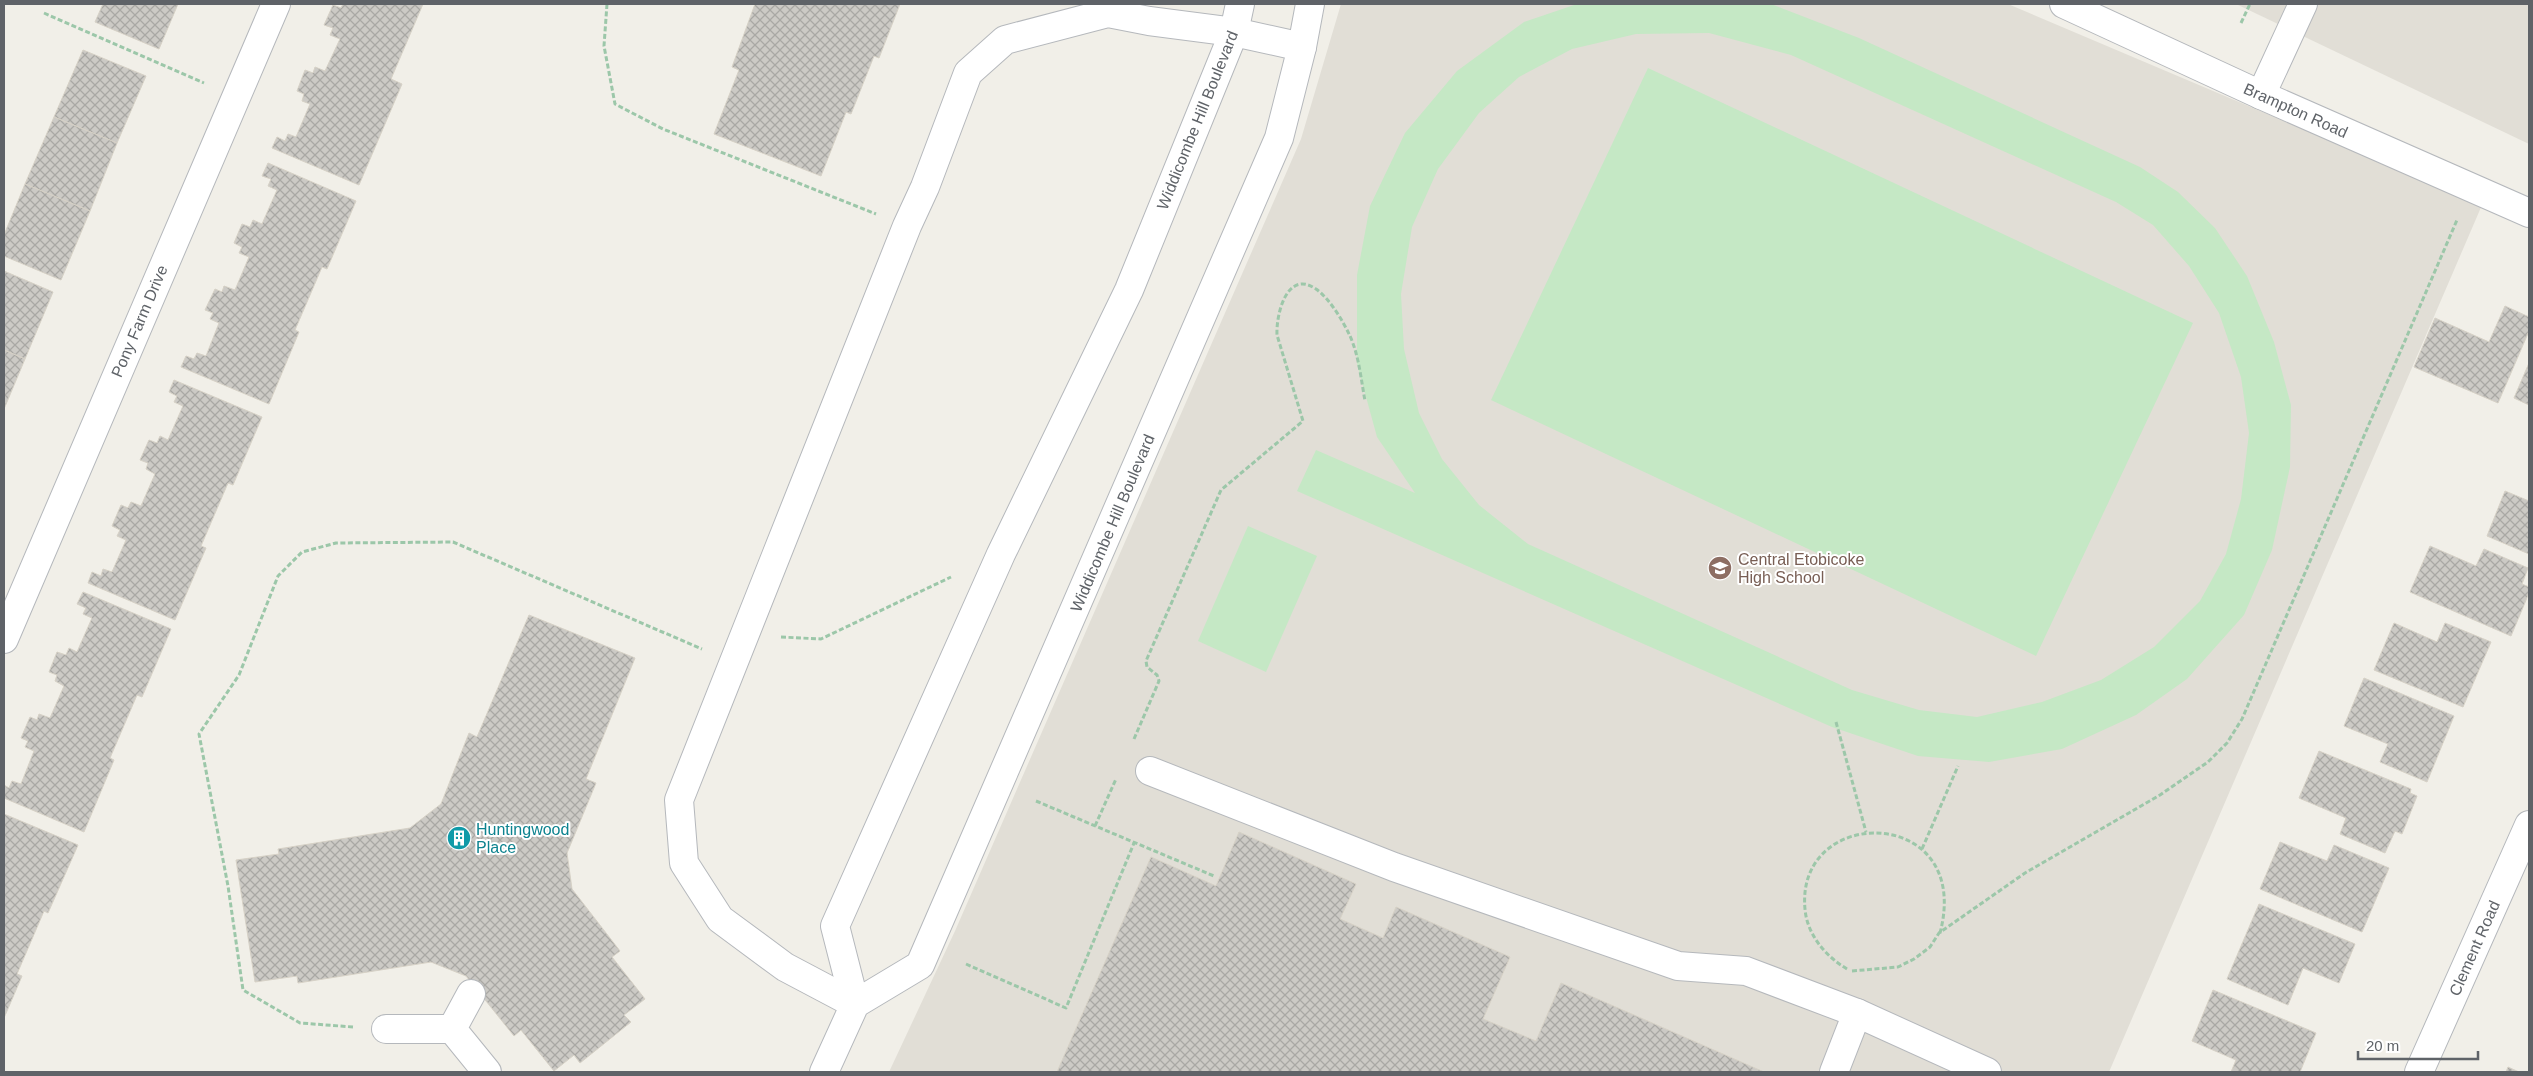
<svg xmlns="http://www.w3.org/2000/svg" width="2533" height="1076" font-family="Helvetica,sans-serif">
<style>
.education{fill:#e1ded6}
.pitch{fill:#c5e8c5;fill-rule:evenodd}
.building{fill:url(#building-cross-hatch);stroke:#d6d1c6}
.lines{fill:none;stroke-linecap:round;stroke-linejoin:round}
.minor-casing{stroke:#b5b8bc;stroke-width:30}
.path{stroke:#9cc7a9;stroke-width:3;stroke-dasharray:5 2.5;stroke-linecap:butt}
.minor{stroke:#fff;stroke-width:28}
.labels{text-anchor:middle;stroke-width:4;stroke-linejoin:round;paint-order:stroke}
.street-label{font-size:16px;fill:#5f6368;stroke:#fff}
.education-label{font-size:16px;fill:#785e54;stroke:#fff;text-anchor:start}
.culture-label{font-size:16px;fill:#0d838f;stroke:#fff;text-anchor:start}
</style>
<defs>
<pattern id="building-cross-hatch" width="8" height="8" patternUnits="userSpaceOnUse" patternTransform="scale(1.25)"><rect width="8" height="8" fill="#cccac5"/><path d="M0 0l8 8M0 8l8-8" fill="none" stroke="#a9a8a4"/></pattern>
</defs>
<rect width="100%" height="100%" fill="#f1efe8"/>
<g class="education">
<path d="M1341,4h667l474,201 -373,867h-1220l66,-141 346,-792z"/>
<path d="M2236,4h293v140z"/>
</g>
<g class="pitch">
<path d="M1577,4h194l88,34 281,129 38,25 37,36 32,48 27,66 17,63 -1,62 -18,83 -28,65 -57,64 -51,36 -74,34 -73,13 -71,-6 -86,-29 -535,-236 19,-41 99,43 -38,-56 -20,-73v-89l13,-69 35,-73 52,-62 67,-49zM1709,33l82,22 325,147 37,23 36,41 30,47 22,64 8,56 -8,66 -15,55 -26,47 -46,46 -53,33 -59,22 -65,15 -58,-7 -67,-20 -324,-146 -49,-39 -37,-46 -23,-46 -15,-64 -3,-55 11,-67 26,-58 41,-56 40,-36 53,-28 64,-15z"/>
<path d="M1648,68l545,255 -157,333 -545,-256z"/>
<path d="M1248,526l69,30 -51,116 -68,-31z"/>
</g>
<g class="building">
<path d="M103,4h75l-19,45 -64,-27z"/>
<path d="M343,4h80l-32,75 11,5 -43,101 -87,-37 5,-11 8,4 3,-7 8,3 14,-33 -8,-3 2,-7 -7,-3 8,-21 8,3 2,-6 10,4 15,-32 -10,-4 3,-7 -9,-3 9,-20 8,3z"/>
<path d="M755,4h145l-21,54 -5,-2 -23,58 -5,-2 -25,64 -107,-42 25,-64 -7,-3z"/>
<path d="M83,50l63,26 -29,67 -63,-26z"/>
<path d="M54,117l63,26 -27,68 -65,-27z"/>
<path d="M268,163l88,38 -29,68 -5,-2 -27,63 4,2 -30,72 -88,-37 5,-11 8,3 3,-6 9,3 13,-33 -9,-4 3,-6 -8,-3 10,-21 7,3 2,-6 11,4 14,-33 -10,-4 3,-6 -8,-4 8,-19 8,3 3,-7 9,4 15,-34 -9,-4 3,-7 -9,-3z"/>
<path d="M25,184l65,27 -29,69 -57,-24v-21z"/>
<path d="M4,271l49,21 -28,67 -21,-9z"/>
<path d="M2505,306l24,11v14l-31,72 -84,-36 21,-49 54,24z"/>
<path d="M4,350l21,9 -21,50z"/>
<path d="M2529,363v42l-15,-7z"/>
<path d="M174,380l88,37 -29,68 -5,-2 -27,63 5,2 -31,72 -87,-37 4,-11 9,4 2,-7 9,3 14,-32 -9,-4 3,-6 -8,-4 9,-21 7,3 3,-6 10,4 14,-32 -9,-5 2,-6 -8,-3 9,-20 8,3 3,-7 8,4 15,-34 -9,-4 3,-6 -8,-4z"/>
<path d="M2505,491l24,10v53l-42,-18z"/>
<path d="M2430,546l46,20 8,-17 44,19 -6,16 7,3v6l-18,43 -101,-44z"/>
<path d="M83,592l88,37 -29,68 -5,-2 -27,63 4,2 -30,72 -80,-34v-13l5,3 3,-7 9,3 13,-33 -9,-4 3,-6 -7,-3 9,-21 7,3 2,-6 11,4 14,-32 -9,-5 2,-6 -8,-3 8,-20 9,3 3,-7 8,4 15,-34 -9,-4 3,-6 -9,-4z"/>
<path d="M529,615l106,43 -49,121 10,4 -29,70 5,36 48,62 -8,6 33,42 -21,16 7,7 -51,41 -6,-8 -20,16 -33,-41 -7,6 -48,-60 -35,-14 -133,21 -1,-7 -42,6 -19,-122 43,-6 -1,-5 132,-21 31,-24 28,-71 8,4z"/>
<path d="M2394,623l43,19 8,-19 46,19 -28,65 -89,-37z"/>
<path d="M2364,678l90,38 -27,66 -47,-20 8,-18 -44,-18z"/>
<path d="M2319,751l92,38 -1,4 7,3 -15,38 -7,-3 -10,22 -45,-19 6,-16 -47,-20z"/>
<path d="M4,814l74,31 -30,68 -4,-2 -27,63 5,2 -18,42z"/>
<path d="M1239,832l117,52 -16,35 43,19 13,-31 114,50 -27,62 53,22 25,-58 203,89h-707l94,-215 65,29z"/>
<path d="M2280,842l47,19 7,-16 55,23 -27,64 -102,-43z"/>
<path d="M2259,904l96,40 -16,39 -36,-15 -15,37 -61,-26z"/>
<path d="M2213,990l103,43 -16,39h-69l5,-12 -44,-19z"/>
<path d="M2508,1067l11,5h-13z"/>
</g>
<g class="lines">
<g class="minor-casing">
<g id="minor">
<path d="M2064,4l197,91 268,118"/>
<path d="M2261,95l42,-91"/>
<path d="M4,639l272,-635"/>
<path d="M1150,771l244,96 284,99 68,5 111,42 130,59"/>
<path d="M471,994l-19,35 35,43"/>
<path d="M855,1004l-70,-37 -65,-48 -36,-56 -5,-63 228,-574 18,-39 43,-114 37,-33 103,-27 41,8 85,11 68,15"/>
<path d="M855,1004l-20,-78 166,-372 128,-264 105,-258 6,-28"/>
<path d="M386,1029h66"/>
<path d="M824,1072l31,-68 65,-39 359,-827 23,-91 8,-43"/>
<path d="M1834,1072l23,-59"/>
<path d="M2419,1072l110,-247"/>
</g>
</g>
<g class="path">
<path d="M607,4l-3,42 11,58 48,25 213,85"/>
<path d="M44,13l160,70"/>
<path d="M2241,23l9,-19"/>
<path d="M781,637l40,2 130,-62"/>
<path d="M1836,722l30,110"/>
<path d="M1134,739l25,-58 -2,-6 -10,-8 -1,-6 75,-171 82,-69 -26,-86c-1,-21 10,-66 39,-46 14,10 27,32 34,47 9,20 11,43 15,65"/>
<path d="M1036,801l178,75"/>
<path d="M1095,826l21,-47"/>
<path d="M1922,849l36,-83"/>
<path d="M966,964l100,44 68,-165"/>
<path d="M1847,969c-22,-13 -40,-35 -42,-60 -10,-106 169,-104 135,24"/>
<path d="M1852,971l46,-4 16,-8 16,-12 9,-14 86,-60 135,-78 48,-33 19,-19 15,-24 215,-499"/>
<path d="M353,1027l-53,-4 -57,-33 -15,-104 -29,-152 40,-59 39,-99 24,-24 34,-9 117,-1 249,107"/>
</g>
<use href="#minor" class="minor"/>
</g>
<defs>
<g id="school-disc" transform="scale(1.25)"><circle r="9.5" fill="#8d6e63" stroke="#fff"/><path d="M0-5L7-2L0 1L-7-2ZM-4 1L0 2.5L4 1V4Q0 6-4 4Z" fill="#fff"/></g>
<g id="building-disc" transform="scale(1.25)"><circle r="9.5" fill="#0f9aa8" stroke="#fff"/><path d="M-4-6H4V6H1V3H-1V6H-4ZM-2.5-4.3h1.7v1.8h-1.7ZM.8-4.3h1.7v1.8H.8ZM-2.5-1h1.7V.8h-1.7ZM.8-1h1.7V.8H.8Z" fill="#fff"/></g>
</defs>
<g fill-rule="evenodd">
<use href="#school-disc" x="1720" y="568"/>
<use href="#building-disc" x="459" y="838"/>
</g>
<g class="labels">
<g class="street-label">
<text transform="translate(2296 110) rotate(24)" y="6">Brampton Road</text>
<text transform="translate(1197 120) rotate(-68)" y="6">Widdicombe Hill Boulevard</text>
<text transform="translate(139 321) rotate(-67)" y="6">Pony Farm Drive</text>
<text transform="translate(1112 523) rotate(-67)" y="6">Widdicombe Hill Boulevard</text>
<text transform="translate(2474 948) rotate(-66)" y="6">Clement Road</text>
</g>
<g class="education-label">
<text x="1738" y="565">Central Etobicoke<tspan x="1738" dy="18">High School</tspan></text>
</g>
<g class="culture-label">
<text x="476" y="835">Huntingwood<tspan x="476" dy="18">Place</tspan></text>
</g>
</g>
<rect width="2533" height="1076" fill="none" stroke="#5f6368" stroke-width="10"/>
<path d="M2358 1051v8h120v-8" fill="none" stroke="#5f6368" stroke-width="2.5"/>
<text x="2366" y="1051" font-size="15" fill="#5f6368" stroke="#ffffff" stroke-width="4" paint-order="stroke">20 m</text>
</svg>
